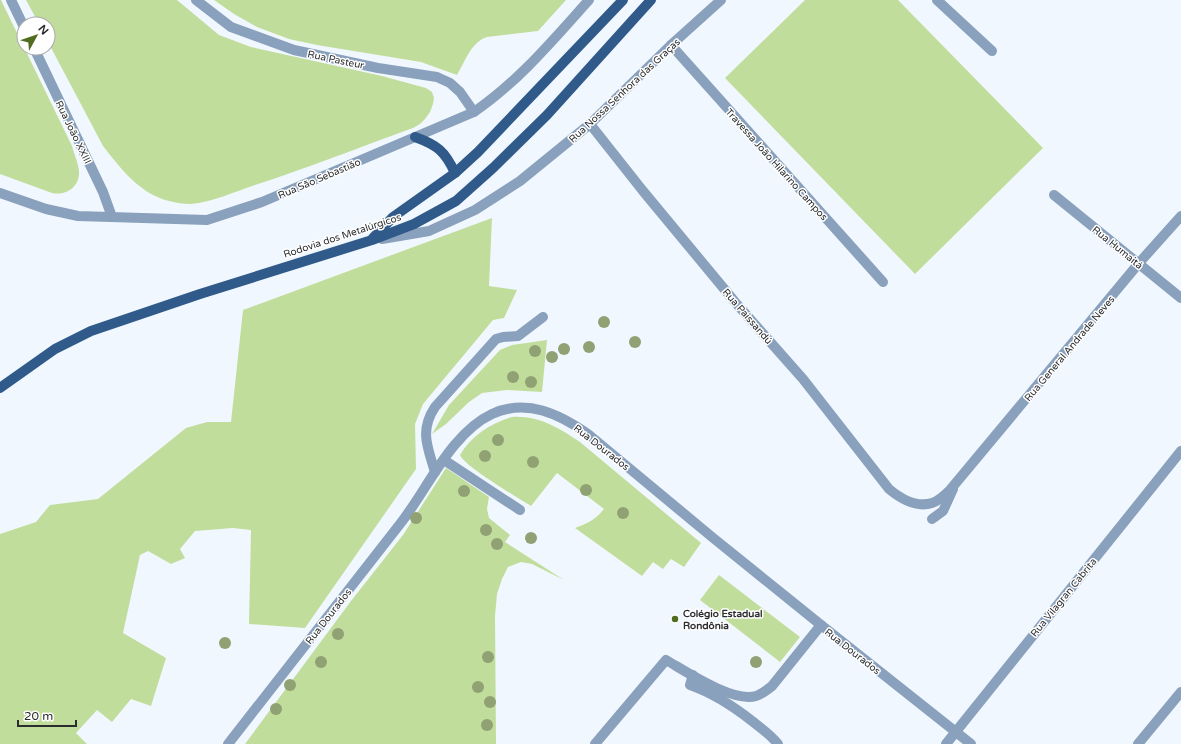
<svg xmlns="http://www.w3.org/2000/svg" width="1181" height="744" font-family="'Varela Round',sans-serif">
<style>
.green{fill:#c1dd9c}
.lines{fill:none;stroke-linecap:round;stroke-linejoin:round}
.minor{stroke:#8aa1bd;stroke-width:10}
.major{stroke:#2f5a89;stroke-width:10}
.tree{fill:#90a173}
.poi-dot{fill:#516c1f;stroke:#fff;stroke-width:1.5}
.labels{text-anchor:middle;stroke-width:3;stroke-linejoin:round;paint-order:stroke}
.street-label{font-size:10px;fill:#2a2c2f;stroke:#fff}
.poi-label{font-size:10px;font-weight:bold;fill:#2a2c2f;stroke:#fff;text-anchor:start}
</style>
<rect width="100%" height="100%" fill="#f1f7fe"/>
<g class="green">
<path d="M0,0h1l71,146c2,8 6,16 7,25 1,16 -13,25 -27,22l-52,-19z"/>
<path d="M26,0h151l42,35 32,12 131,29 44,12 6,4 2,6 -1,6 -3,8 -5,7 -5,5 -7,4c-53,19 -105,40 -158,57 -21,7 -43,17 -64,19 -7,0 -15,-1 -22,-3 -29,-7 -48,-32 -66,-55l-55,-104v-18h-9z"/>
<path d="M214,0h352l-28,31 -51,6c-16,5 -22,25 -30,38l-36,-13 -104,-17 -28,-6 -32,-12 -23,-13z"/>
<path d="M805,0h93l145,148 -128,126 -190,-196z"/>
<path d="M492,218l-3,68 28,4 -13,28 -11,2 -70,84 -8,20 1,45 -111,159 -56,-4 2,-94 -18,-2 -38,3 -15,18 5,9 -14,6 -23,-13 -8,4 -17,78 43,25 -15,48 -20,-7 -19,23 -15,-12 -21,23 11,11h-87v-210l36,-12 14,-17 48,-6 88,-71 21,-6h24l12,-112z"/>
<path d="M547,340l-5,52 -35,-2 -25,3 -13,9 -23,22 -14,10 17,-29 51,-55 12,-5z"/>
<path d="M512,417c26,-2 47,11 68,25l121,101 -17,24 -13,-8 -8,10 -10,-7 -11,14 -67,-48c13,-5 20,-8 29,-19l-47,-36 -26,33c-13,-8 -67,-40 -71,-51 11,-19 31,-32 52,-38z"/>
<path d="M446,468l43,29 -2,12 2,9 21,17 -5,7 59,38 -32,-16 -11,-2 -13,5 -6,12 -5,15 -2,22 1,128h-251l106,-143 52,-66z"/>
<path d="M719,575l81,62 -20,25 -80,-62z"/>
</g>
<g class="lines">
<g class="minor">
<path d="M11,0l13,27"/>
<path d="M196,0l35,27 63,23 84,18 59,9 13,6 10,9 14,20"/>
<path d="M937,0l55,51"/>
<path d="M671,45l212,237"/>
<path d="M34,48l69,144 9,25"/>
<path d="M590,124l53,67 92,111 68,77 86,110c12,10 27,19 43,14 7,-2 13,-8 18,-13l189,-227 42,-47"/>
<path d="M0,193l46,16 32,7 129,4 55,-18 212,-90c45,-31 79,-72 115,-112"/>
<path d="M1054,195l127,103"/>
<path d="M382,239l47,-8 46,-21 45,-29 70,-57 81,-79 50,-45"/>
<path d="M444,460l76,50"/>
<path d="M435,472c-7,-24 -16,-41 0,-65l61,-68 7,-2 15,-1 25,-19"/>
<path d="M932,519l11,-8 10,-22"/>
<path d="M693,675l-3,10c23,8 43,21 62,36 9,7 19,14 26,23"/>
<path d="M228,744c57,-73 115,-146 172,-220 27,-34 51,-91 92,-110 35,-16 67,0 96,20l124,103 109,88 150,119"/>
<path d="M595,744l71,-84c21,12 67,43 90,36 6,-2 11,-6 16,-10l49,-61"/>
<path d="M946,744l235,-293"/>
<path d="M1138,744l43,-52"/>
</g>
<g class="major">
<path d="M415,137c22,8 30,14 40,36"/>
<path d="M373,238l20,-21 62,-44 23,-21 145,-152"/>
<path d="M0,388l55,-39 36,-18 109,-37 172,-54 42,-16 42,-23 37,-33 54,-53 104,-115"/>
</g>
</g>
<g class="tree">
<circle cx="604" cy="322" r="6"/>
<circle cx="635" cy="342" r="6"/>
<circle cx="589" cy="347" r="6"/>
<circle cx="564" cy="349" r="6"/>
<circle cx="535" cy="351" r="6"/>
<circle cx="552" cy="357" r="6"/>
<circle cx="513" cy="377" r="6"/>
<circle cx="531" cy="382" r="6"/>
<circle cx="498" cy="440" r="6"/>
<circle cx="485" cy="456" r="6"/>
<circle cx="533" cy="462" r="6"/>
<circle cx="586" cy="490" r="6"/>
<circle cx="464" cy="491" r="6"/>
<circle cx="623" cy="513" r="6"/>
<circle cx="416" cy="518" r="6"/>
<circle cx="486" cy="530" r="6"/>
<circle cx="531" cy="538" r="6"/>
<circle cx="497" cy="544" r="6"/>
<circle cx="338" cy="634" r="6"/>
<circle cx="225" cy="643" r="6"/>
<circle cx="488" cy="657" r="6"/>
<circle cx="321" cy="662" r="6"/>
<circle cx="756" cy="662" r="6"/>
<circle cx="290" cy="685" r="6"/>
<circle cx="478" cy="687" r="6"/>
<circle cx="490" cy="702" r="6"/>
<circle cx="276" cy="709" r="6"/>
<circle cx="487" cy="725" r="6"/>
</g>
<circle class="poi-dot" cx="675" cy="619" r="4"/>
<g class="labels">
<g class="street-label">
<text transform="translate(336 59) rotate(12)" y="4">Rua Pasteur</text>
<text transform="translate(624 90) rotate(-43)" y="4">Rua Nossa Senhora das Graças</text>
<text transform="translate(74 132) rotate(64)" y="4">Rua João XXIII</text>
<text transform="translate(777 164) rotate(48)" y="4">Travessa João Hilarino Campos</text>
<text transform="translate(319 178) rotate(-23)" y="4">Rua São Sebastião</text>
<text transform="translate(342 235) rotate(-18)" y="4">Rodovia dos Metalúrgicos</text>
<text transform="translate(1118 247) rotate(39)" y="4">Rua Humaitá</text>
<text transform="translate(748 316) rotate(49)" y="4">Rua Paissandú</text>
<text transform="translate(1069 348) rotate(-50)" y="4">Rua General Andrade Neves</text>
<text transform="translate(602 447) rotate(38)" y="4">Rua Dourados</text>
<text transform="translate(1063 597) rotate(-51)" y="4">Rua Vilagran Cabrita</text>
<text transform="translate(328 616) rotate(-52)" y="4">Rua Dourados</text>
<text transform="translate(853 651) rotate(38)" y="4">Rua Dourados</text>
</g>
<g class="poi-label">
<text x="683" y="617">Colégio Estadual<tspan x="683" dy="12">Rondônia</tspan></text>
</g>
</g>
<g transform="translate(36 36) rotate(50)"><circle r="19" fill="#ffffff" stroke="#aaabac"/>
<path d="M0-3L7 15L0 10L-7 15Z" fill="#516c1f"/>
<text y="-6" font-size="11" font-weight="bold" text-anchor="middle" fill="#2a2c2f">N</text>
</g>
<path d="M18 720v6h58v-6" fill="none" stroke="#2a2c2f" stroke-width="2"/>
<text x="24" y="720" font-size="12" fill="#2a2c2f" stroke="#ffffff" stroke-width="3" paint-order="stroke">20 m</text>
</svg>
